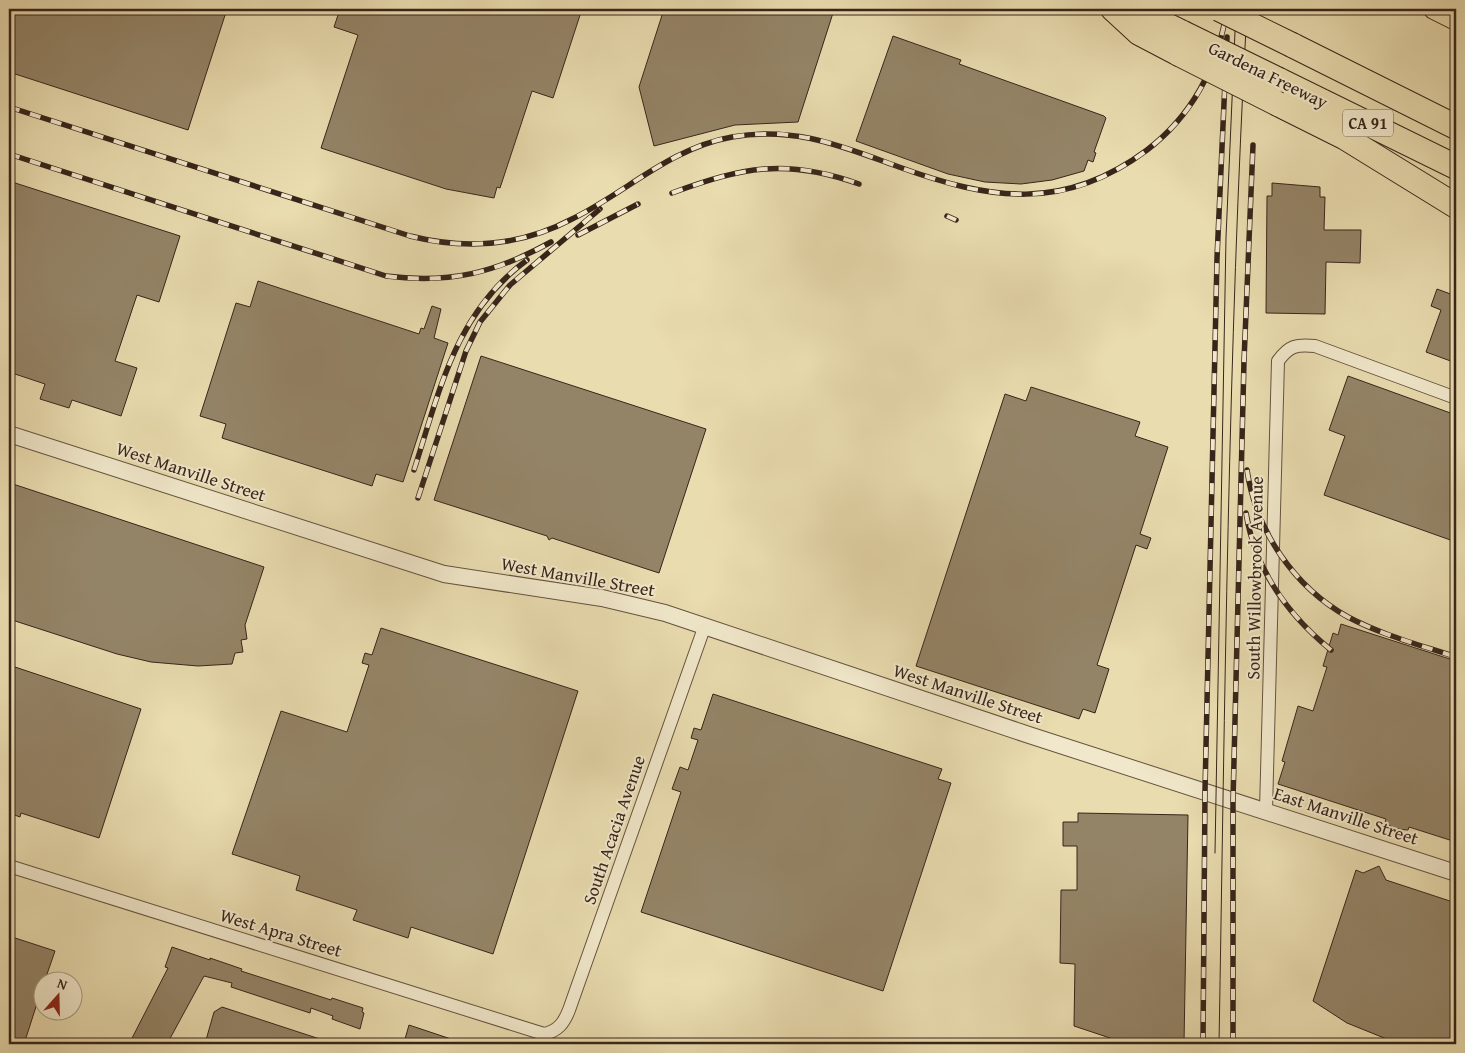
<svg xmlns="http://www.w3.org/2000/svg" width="1465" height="1053" font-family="'Gentium Book Plus',serif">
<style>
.building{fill:#948467;stroke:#38251a}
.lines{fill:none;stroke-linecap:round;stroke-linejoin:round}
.minor-casing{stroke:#64533f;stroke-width:14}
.tertiary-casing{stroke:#64533f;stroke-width:18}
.primary-casing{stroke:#38251a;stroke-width:22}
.motorway-casing{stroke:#38251a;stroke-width:26}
.minor{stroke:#f1e8cb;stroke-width:12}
.tertiary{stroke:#f1e8cb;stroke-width:16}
.primary{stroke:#e9dcaf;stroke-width:20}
.motorway{stroke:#e9dcaf;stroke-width:24}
.tram{stroke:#38251a;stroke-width:1}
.rail-casing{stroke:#38251a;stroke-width:5.5}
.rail{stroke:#f1e8cb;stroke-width:4;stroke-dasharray:11;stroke-linecap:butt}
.motorway-bridge-casing{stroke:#38251a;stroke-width:26;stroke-linecap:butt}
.motorway-bridge{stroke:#e9dcaf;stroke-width:24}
.labels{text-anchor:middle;stroke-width:4;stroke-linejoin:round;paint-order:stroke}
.shield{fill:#f1e8cb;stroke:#70604f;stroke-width:1}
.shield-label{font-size:16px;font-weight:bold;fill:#38251a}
.street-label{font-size:18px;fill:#38251a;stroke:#f1e8cb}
</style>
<rect width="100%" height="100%" fill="#e9dcaf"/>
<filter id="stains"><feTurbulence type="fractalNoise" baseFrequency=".004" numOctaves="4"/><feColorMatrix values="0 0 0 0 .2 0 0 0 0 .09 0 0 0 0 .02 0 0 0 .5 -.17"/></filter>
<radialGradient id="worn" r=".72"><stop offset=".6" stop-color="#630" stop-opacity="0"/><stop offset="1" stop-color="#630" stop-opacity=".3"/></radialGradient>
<g class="building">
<path d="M9,9h218l-39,121 -179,-58z"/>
<path d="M340,9h242l-29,89 -21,-7 -32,97 -3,-1 -3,11 -48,-9 -125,-41 37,-113 -24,-8z"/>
<path d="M664,9h158l11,4 -35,109 -63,3 -81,21 -15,-59z"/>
<path d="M893,36l68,24 -2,4 145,52 2,2 -12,34 2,1 -3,9 -5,-2 -4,11 -32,9 -31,4 -36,-2 -37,-8 -92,-33z"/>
<path d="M9,181l171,55 -21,66 -22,-7 -22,66 22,7 -16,48 -49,-16 -3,8 -29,-9 5,-15 -36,-12z"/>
<path d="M1272,183l48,4v10h5l-1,33h37l-1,33 -34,-1 -1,52 -59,-1 1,-117h5z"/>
<path d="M258,281l161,53 2,-6 3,1 8,-23 9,3 -7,29 14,5 -45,139 -27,-8 -4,12 -150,-48 4,-14 -26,-8 36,-113 14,4z"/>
<path d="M1437,289l19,7v67l-30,-11 15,-42 -10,-4z"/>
<path d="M481,356l225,73 -47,144 -107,-35 -3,2 -2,-4 -113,-36z"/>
<path d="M1348,376l108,39v127l-132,-47 21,-59 -16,-6z"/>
<path d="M1031,387l109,35 -5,14 33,11 -28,87 11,4 -4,11 -11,-4 -39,120 12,4 -14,44 -12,-4 -4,10 -163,-53 89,-272 21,7z"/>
<path d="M13,484l251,83 -19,58 2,14 -6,1 2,12 -8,1 -3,11 -34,2 -47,-4 -34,-8 -108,-35v-122z"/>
<path d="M1341,624l115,37v181l-47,-15 -1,3 -12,-1 -11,-6 1,-4 -108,-35 7,-22 -3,-1 16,-55 15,5 14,-44 -4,-1 10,-33 5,2z"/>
<path d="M381,628l197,63 -85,263 -82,-27 -3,11 -55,-18 4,-10 -61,-20 4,-14 -68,-22 49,-143 66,21 22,-67 -7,-2 3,-10 7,2z"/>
<path d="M9,665l132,44 -42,129 -78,-25 -1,4 -11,-4z"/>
<path d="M713,694l229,75 -4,10 13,4 -68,208 -242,-79 40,-120 -9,-3 8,-22 8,3 10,-30 -7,-2 3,-10 7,2z"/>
<path d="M1078,813l110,2 -4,229h-56l-54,-18 1,-62 -15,-1 1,-73h16v-44h-14v-24h15z"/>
<path d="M1379,866l7,14 70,23v141h-57l-52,-21 -34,-22 43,-131 7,3z"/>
<path d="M9,936l46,15 -10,29h-3v8l-18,56h-15z"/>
<path d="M172,947l38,13v-2l32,11 -1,2 90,29 1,-2 31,10 -1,4 2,1 -4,16 -28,-10 1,-3 -22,-8 -1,5 -79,-26 1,-4 -28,-7 -37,68h-38l39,-76 -3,-1z"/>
<path d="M222,1007l107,35v2h-108l-15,-4 8,-28z"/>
<path d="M409,1025l51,17v2h-43l-10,-3 -2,-2z"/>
</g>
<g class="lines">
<g class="minor-casing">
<g id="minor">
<path d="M1266,810l12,-449c11,-15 18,-17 37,-15l141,52"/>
<path d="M9,866l535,168c14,-3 20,-11 25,-24l135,-382"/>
</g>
</g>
<g class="tertiary-casing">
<path id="tertiary" d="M9,434l435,140 158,24 63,15 364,122 427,138"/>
</g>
<g class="primary-casing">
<path id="primary" d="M1434,9l22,11"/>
</g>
<g class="motorway-casing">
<g id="motorway">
<path d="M1113,9l26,24 40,21"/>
<path d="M1134,9l49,24"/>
<path d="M1292,45l164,82"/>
<path d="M1279,80l177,87"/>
<path d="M1278,104l66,33 112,69"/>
</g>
</g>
<use href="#minor" class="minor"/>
<use href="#tertiary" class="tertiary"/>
<use href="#primary" class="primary"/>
<use href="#motorway" class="motorway"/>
<g class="tram">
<path d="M1215,853l11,-616 10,-228"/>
<path d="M1219,1044c6,-345 9,-690 28,-1035"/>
</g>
<g class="rail-casing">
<g id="rail">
<path d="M9,107l401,129c56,14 111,10 162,-17 55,-27 98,-71 160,-82 63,-11 109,9 167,30 91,33 165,45 248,-17 47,-36 71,-84 80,-141"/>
<path d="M9,154l377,122c64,8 109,-3 165,-34"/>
<path d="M672,193c71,-26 114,-35 187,-9"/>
<path d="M947,216l9,4"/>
<path d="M578,235l60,-31"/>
<path d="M414,470c26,-80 41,-157 113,-210"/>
<path d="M1247,470c9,61 47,117 101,147 34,18 72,28 108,40"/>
<path d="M418,498l48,-147 14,-29 30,-37 90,-76"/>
<path d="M1246,513c9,56 42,102 85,137"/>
<path d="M1203,1044l2,-253 12,-533 10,-221"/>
<path d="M1233,1044v-243l11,-440 9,-216"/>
</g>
</g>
<use href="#rail" class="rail"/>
<g class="motorway-bridge-casing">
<g id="motorway-bridge">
<path d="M1219,9l73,36"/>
<path d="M1183,33l96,47"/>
<path d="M1179,54l99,50"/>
</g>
</g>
<use href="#motorway-bridge" class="motorway-bridge"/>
</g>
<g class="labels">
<rect class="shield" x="1343" y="109.5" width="50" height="27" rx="4"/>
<g class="shield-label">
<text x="1368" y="129">CA 91</text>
</g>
<g class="street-label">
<text transform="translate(1268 75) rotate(26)" y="6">Gardena Freeway</text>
<text transform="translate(191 472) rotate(18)" y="6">West Manville Street</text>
<text transform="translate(578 577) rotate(10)" y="6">West Manville Street</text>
<text transform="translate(1255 578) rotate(-89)" y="6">South Willowbrook Avenue</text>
<text transform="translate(968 694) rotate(18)" y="6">West Manville Street</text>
<text transform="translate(1346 816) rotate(18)" y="6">East Manville Street</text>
<text transform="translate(614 830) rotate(-71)" y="6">South Acacia Avenue</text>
<text transform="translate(281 933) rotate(17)" y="6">West Apra Street</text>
</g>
</g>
<rect width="1465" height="1053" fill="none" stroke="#e9dcaf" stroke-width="30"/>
<rect x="10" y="10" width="1445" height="1033" fill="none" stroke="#38251a" stroke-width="2.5"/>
<rect x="15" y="15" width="1435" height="1023" fill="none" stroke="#38251a"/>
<g transform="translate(58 996) rotate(20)"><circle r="24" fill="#f1e8cb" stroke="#a79a84"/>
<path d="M0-4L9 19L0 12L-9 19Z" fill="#8f2418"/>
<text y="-8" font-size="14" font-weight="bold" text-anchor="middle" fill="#38251a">N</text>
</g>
<rect width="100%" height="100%" filter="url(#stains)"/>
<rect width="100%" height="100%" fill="url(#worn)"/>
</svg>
